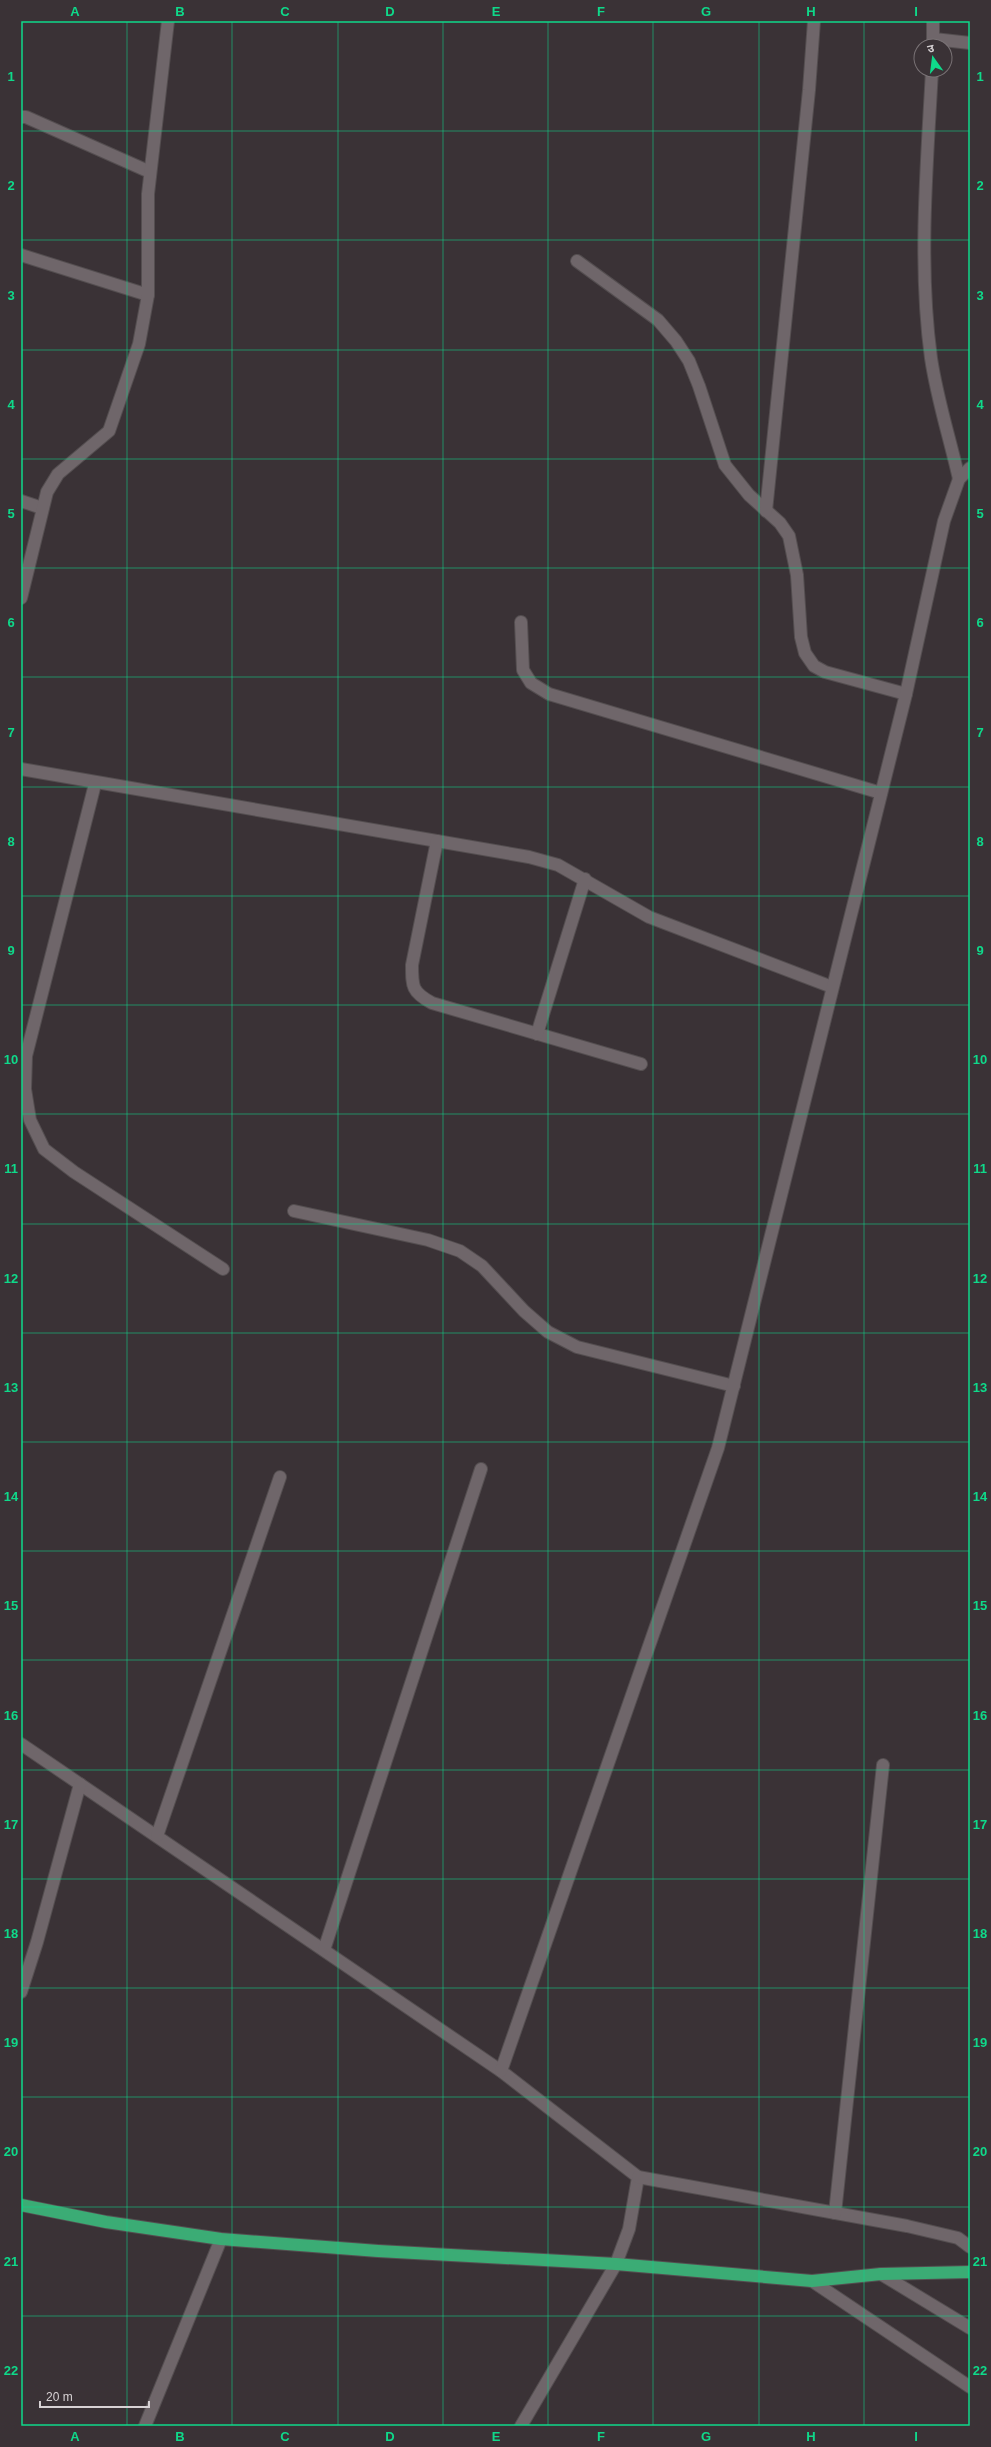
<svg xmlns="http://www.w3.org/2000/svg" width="991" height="2447" font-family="Helvetica,'Noto Sans Devanagari',sans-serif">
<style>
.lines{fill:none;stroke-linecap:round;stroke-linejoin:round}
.minor-casing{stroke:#544e50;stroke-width:14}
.highway-casing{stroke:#544e50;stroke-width:14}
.minor{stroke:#6f666a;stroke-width:12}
.highway{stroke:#3bac75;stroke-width:12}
.grid{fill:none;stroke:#0fd98a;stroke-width:1;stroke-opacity:0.55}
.neatline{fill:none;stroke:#0fd98a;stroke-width:1.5}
.grid-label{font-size:13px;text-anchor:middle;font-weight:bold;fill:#0fd98a}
</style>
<rect width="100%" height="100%" fill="#3a3236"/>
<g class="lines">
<g class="minor-casing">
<g id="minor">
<path d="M934,39l36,4"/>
<path d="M933,46v-25"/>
<path d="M932,70c-5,95 -14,193 -1,288 6,41 19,81 28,121"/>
<path d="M21,117h5l124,55"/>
<path d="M21,255l127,40"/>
<path d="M577,261l81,59 18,21 13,20 10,25 26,79 24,30 31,28 9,13 8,39 4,62 4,16 9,13 11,6 81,22"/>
<path d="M21,501l21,7"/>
<path d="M766,511l43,-421 5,-69"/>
<path d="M21,598l26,-106 11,-18 51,-43 30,-87 9,-49v-101l20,-173"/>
<path d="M521,622l2,48 8,13 18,11 332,99"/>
<path d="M21,769l508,88 29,8 91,52 183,70"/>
<path d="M95,784l-69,272 -1,33 5,31 14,29 30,23 149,97"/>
<path d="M437,841l-25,124c0,22 0,27 20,38l209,61"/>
<path d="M537,1034l48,-155"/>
<path d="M294,1211l134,29 32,11 22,15 42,45 24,21 29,15 157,39"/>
<path d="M21,1744l480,327 137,106 -9,52 -13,35 -95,162"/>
<path d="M157,1836l123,-359"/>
<path d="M324,1950l157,-481"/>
<path d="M21,1992l16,-50 43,-158"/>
<path d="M501,2071l217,-623 188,-754 38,-173 15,-42 11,-11"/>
<path d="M638,2177l269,49 51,12 12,9"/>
<path d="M835,2213l48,-448"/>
<path d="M881,2274l89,54"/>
<path d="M812,2281l158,106"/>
<path d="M145,2426l76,-187"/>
</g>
</g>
<g class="highway-casing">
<path id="highway" d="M21,2205l85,17 115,17 157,12 238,13 196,17 69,-7 89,-2"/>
</g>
<use href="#minor" class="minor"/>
<use href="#highway" class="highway"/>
</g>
<path class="grid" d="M127,21v2405M232,21v2405M338,21v2405M443,21v2405M548,21v2405M653,21v2405M759,21v2405M864,21v2405M21,131h949M21,240h949M21,350h949M21,459h949M21,568h949M21,677h949M21,787h949M21,896h949M21,1005h949M21,1114h949M21,1224h949M21,1333h949M21,1442h949M21,1551h949M21,1660h949M21,1770h949M21,1879h949M21,1988h949M21,2097h949M21,2207h949M21,2316h949"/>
<rect width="991" height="2447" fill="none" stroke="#3a3236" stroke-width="44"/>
<g transform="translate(933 58) rotate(346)"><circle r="19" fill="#3a3236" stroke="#797275"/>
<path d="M0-3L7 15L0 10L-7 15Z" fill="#0fd98a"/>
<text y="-6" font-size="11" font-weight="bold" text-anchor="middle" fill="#d7d2d4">उ</text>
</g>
<path d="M40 2401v6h109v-6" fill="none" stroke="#d7d2d4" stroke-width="2"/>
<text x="46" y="2401" font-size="12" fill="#d7d2d4" stroke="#3a3236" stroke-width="3" paint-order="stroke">20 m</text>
<rect x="22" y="22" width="947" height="2403" class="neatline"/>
<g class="grid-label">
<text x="75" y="16">A</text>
<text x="180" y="16">B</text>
<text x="285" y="16">C</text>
<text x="390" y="16">D</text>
<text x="496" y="16">E</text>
<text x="601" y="16">F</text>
<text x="706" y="16">G</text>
<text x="811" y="16">H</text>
<text x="916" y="16">I</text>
<text x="11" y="81">1</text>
<text x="980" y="81">1</text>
<text x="11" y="190">2</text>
<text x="980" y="190">2</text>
<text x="11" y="300">3</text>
<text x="980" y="300">3</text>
<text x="11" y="409">4</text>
<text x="980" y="409">4</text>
<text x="11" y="518">5</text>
<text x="980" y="518">5</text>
<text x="11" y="627">6</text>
<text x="980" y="627">6</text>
<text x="11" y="737">7</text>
<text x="980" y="737">7</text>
<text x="11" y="846">8</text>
<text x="980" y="846">8</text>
<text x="11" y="955">9</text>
<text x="980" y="955">9</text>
<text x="11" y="1064">10</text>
<text x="980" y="1064">10</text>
<text x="11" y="1173">11</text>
<text x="980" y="1173">11</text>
<text x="11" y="1283">12</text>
<text x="980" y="1283">12</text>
<text x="11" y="1392">13</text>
<text x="980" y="1392">13</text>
<text x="11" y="1501">14</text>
<text x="980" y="1501">14</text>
<text x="11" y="1610">15</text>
<text x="980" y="1610">15</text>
<text x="11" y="1720">16</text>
<text x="980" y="1720">16</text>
<text x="11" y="1829">17</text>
<text x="980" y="1829">17</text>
<text x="11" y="1938">18</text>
<text x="980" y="1938">18</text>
<text x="11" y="2047">19</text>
<text x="980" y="2047">19</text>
<text x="11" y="2156">20</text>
<text x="980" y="2156">20</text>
<text x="11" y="2266">21</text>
<text x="980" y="2266">21</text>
<text x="11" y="2375">22</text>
<text x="980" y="2375">22</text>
<text x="75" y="2441">A</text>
<text x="180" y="2441">B</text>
<text x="285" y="2441">C</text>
<text x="390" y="2441">D</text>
<text x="496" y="2441">E</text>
<text x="601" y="2441">F</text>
<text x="706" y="2441">G</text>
<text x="811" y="2441">H</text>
<text x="916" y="2441">I</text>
</g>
</svg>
